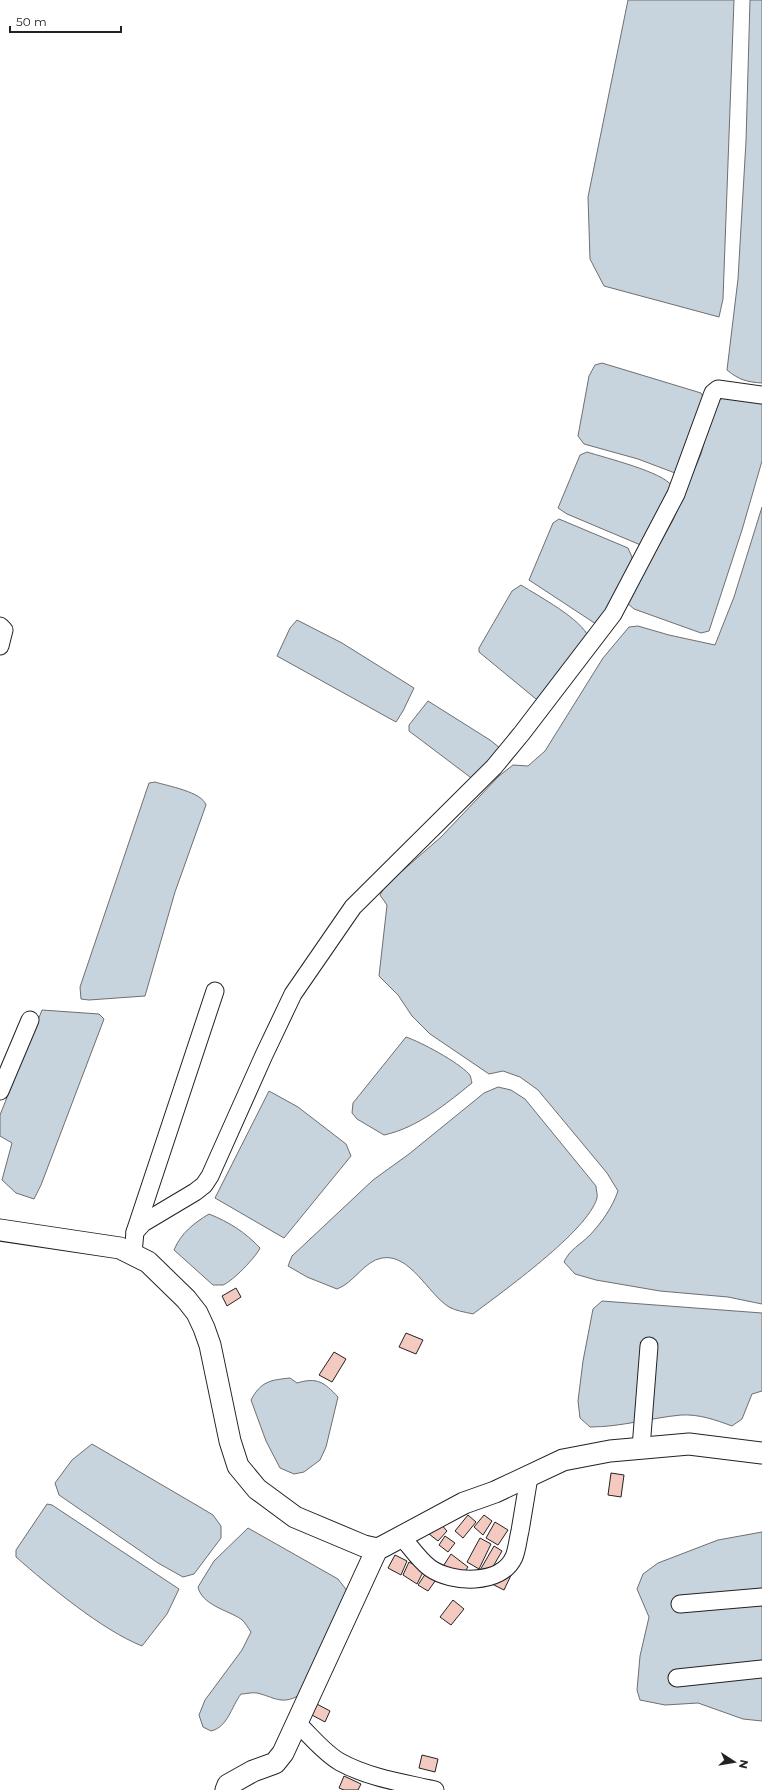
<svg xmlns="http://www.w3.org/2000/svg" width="762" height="1790" font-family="Montserrat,sans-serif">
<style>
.water{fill:#c7d3dd;stroke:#6f6f6f}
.building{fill:#f3c9c0;stroke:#222}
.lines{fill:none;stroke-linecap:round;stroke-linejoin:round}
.minor-casing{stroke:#222;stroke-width:19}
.major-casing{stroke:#222;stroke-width:23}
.minor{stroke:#fff;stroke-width:17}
.major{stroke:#fff;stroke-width:21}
</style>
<rect width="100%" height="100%" fill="#fff"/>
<g class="water">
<path d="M628,0h106l-11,299 -4,18 -115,-31 -14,-27 -2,-62z"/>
<path d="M750,0h12v383c-15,-1 -23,-3 -35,-13l11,-91 8,-138z"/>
<path d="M602,363l99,30 5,10 -31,70 -37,-14 -54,-15 -6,-8 11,-60 6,-11z"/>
<path d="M726,395l36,6v60l-20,69 -33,101 -8,2 -67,-24 -7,-6 46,-83 28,-66 11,-41 6,-12z"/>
<path d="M587,452c19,6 76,20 85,34l-29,60 -76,-32 -9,-6 22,-53z"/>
<path d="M762,507v797l-34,-7 -68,-6 -64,-11 -21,-6 -11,-12c6,-13 16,-17 26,-27 12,-13 22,-27 28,-44l-11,-18 -69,-83 -18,-13 -17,-6 -14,3 -59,-40 -18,-18 -14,-21 -19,-19 8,-71 -7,-10 5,-9 56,-49 58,-61 14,-11 15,1 17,-15 58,-93 26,-31 9,-1 31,9 46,10 19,-48z"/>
<path d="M559,519l69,29 4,9v13l-33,56 -70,-46 24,-57z"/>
<path d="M521,585c17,11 61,34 68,53l-46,61h-7l-57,-47v-4l33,-57z"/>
<path d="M297,620l45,23 72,45 -11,23 -7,11 -119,-66 13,-28z"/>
<path d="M428,701l62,39 10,8 -26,32 -65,-49v-6z"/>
<path d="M155,782c13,4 47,10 51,23l-31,87 -30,104 -56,4 -8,-1 -1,-12 69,-204z"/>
<path d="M42,1010l57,4 5,5 -63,166 -7,14 -18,-6 -14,-13 10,-37 -12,-7v-21z"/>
<path d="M406,1037c15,5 52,25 63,37 2,2 2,6 3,9 -26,21 -55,45 -88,52l-27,-16 -5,-6 1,-10z"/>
<path d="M498,1087l13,3 14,9 71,87c0,4 2,9 1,12 -9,33 -95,94 -124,116 -8,-2 -17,-3 -24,-7 -21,-13 -39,-54 -67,-49 -18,3 -28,25 -45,31l-30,-12 -19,-11 4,-10 81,-76 36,-26 75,-61z"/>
<path d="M269,1091l29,16 48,37 5,12 -67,82 -69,-40z"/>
<path d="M209,1214c20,8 36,18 51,34 -4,9 -27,33 -37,37 -2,0 -7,0 -10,0l-39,-35c7,-17 20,-27 35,-36z"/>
<path d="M602,1301l160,12v78l-10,3 -10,25 -10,7c-16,-6 -33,-12 -51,-11 -31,3 -60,12 -91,12l-10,-9 -2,-17 5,-40 10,-52z"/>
<path d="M290,1378l7,5c20,-6 27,-1 41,14l-12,50 -6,13 -16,12 -10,2 -14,-6 -14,-27 -15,-41c10,-19 20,-20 39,-22z"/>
<path d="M92,1444l106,62 15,9 8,11v12l-27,36 -11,3 -25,-14 -99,-68 -4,-12 17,-23z"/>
<path d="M47,1504l5,1 127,84 -12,25 -25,32c-40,-16 -93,-60 -126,-89v-7z"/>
<path d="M248,1528l90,51 10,13 -50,104c-17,9 -24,1 -41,-3 -5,-1 -11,1 -16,1 -10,13 -13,33 -30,37l-8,-4 -4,-12 6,-15 37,-50 9,-18c-3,-4 -6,-10 -10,-13 -14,-9 -39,-14 -43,-32l16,-26z"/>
<path d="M762,1532v189l-19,-2 -45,-16 -33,2 -25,-5 -3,-10 3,-34 9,-39 -12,-28 6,-15 15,-11 60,-23z"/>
</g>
<g class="building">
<path d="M236,1288l5,9 -14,9 -5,-10z"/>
<path d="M406,1333l17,7 -7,14 -17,-7z"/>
<path d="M334,1352l12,7 -14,23 -13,-7z"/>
<path d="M611,1473l13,2 -3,22 -13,-2z"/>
<path d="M468,1515l8,7 -13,16 -8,-7z"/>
<path d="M484,1515l8,6 -9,14 -9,-8z"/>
<path d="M439,1522l8,9 -9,10 -9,-7z"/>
<path d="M495,1522l13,8 -10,15 -12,-7z"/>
<path d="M445,1536l10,7 -7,9 -9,-7z"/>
<path d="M480,1538l11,6 -12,25 -12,-7z"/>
<path d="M494,1546l8,5 -15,26 -8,-5z"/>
<path d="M451,1554l17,13 -9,13 -17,-12z"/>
<path d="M395,1555l12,6 -6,14 -13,-7z"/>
<path d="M409,1562l15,8 -7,14 -14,-9z"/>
<path d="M514,1569l-10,21 -12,-6z"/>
<path d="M428,1570l10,7 -10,14 -10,-6z"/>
<path d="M453,1600l11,9 -13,16 -11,-8z"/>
<path d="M315,1703l15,8 -5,11 -15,-8z"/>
<path d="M422,1755l16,4 -3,13 -16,-4z"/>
<path d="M344,1776l17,8 -3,6h-14l-5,-2z"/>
</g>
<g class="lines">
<g class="minor-casing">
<g id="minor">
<path d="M0,626l4,4 -4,16"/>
<path d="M0,1091l30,-71"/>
<path d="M135,1232l80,-241"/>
<path d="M133,1253l2,-21 8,-9 52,-31 9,-7 6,-9 54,-121 29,-61 60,-87 141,-140 28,-34 91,-119 63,-120 37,-101 5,-4 44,6"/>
<path d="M641,1448l8,-102"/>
<path d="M401,1536c9,10 18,24 29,32 21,15 71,18 84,-11 3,-7 4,-18 6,-26 3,-18 6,-36 9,-54"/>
<path d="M680,1604l82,-7"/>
<path d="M677,1678l85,-9"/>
<path d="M297,1723c14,13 27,30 43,39 29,16 64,21 95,28"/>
</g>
</g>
<g class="major-casing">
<g id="major">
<path d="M0,1230l120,18 28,14 38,37 11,14 7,15 6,17 20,96 8,25 19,23 38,28 69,29 13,3 5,-2 82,-44 31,-11 68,-32 47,-9 79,-7 73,9"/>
<path d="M226,1790l2,-5 25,-14 22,-8 8,-10 94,-204"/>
</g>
</g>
<use href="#minor" class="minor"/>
<use href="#major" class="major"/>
</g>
<g transform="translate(734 1762) rotate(102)" stroke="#ffffff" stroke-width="3" paint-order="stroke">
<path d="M0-3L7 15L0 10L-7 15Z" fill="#222222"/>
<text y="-6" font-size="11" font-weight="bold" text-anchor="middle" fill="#222222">N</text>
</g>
<path d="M10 26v6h111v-6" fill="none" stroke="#222222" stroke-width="2"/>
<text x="16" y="26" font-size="12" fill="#222222" stroke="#ffffff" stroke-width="3" paint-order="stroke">50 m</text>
</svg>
